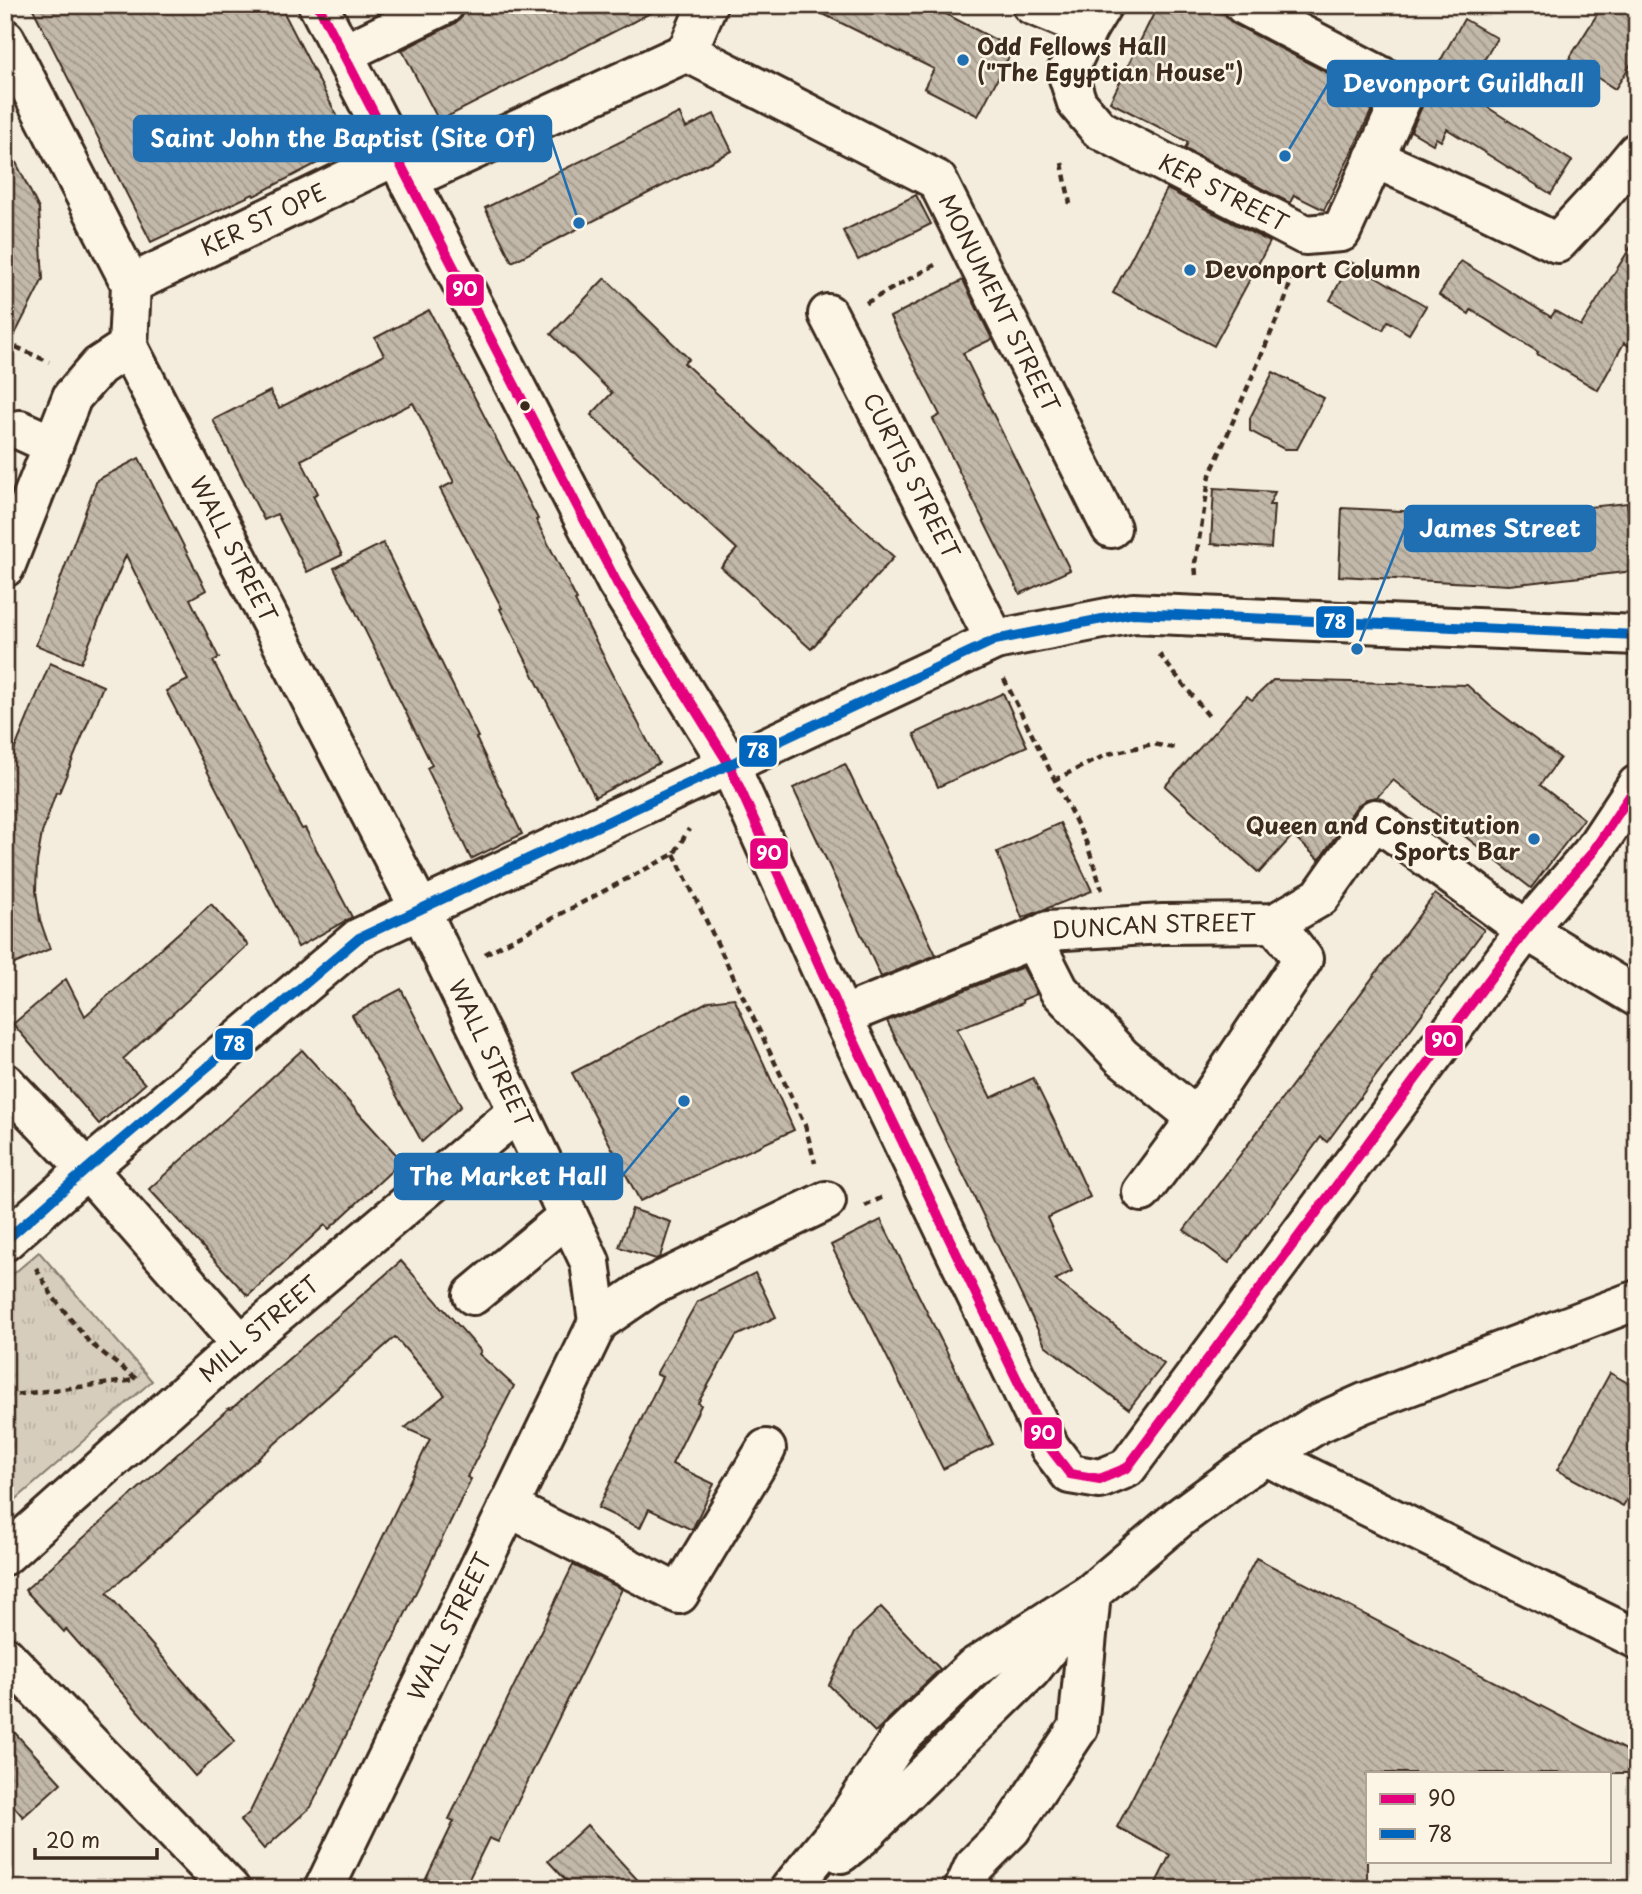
<svg xmlns="http://www.w3.org/2000/svg" width="1642" height="1894" font-family="'Playpen Sans',sans-serif">
<style>
.grass{fill:url(#grass-tufts);stroke:#887c6e;stroke-width:2}
.building{fill:url(#building-back-hatch);stroke:#3b2a1e;stroke-width:2}
.lines{fill:none;stroke-linecap:round;stroke-linejoin:round}
.minor-casing{stroke:#3b2a1e;stroke-width:44}
.path{stroke:#3b2a1e;stroke-width:4.5;stroke-dasharray:7 5;stroke-linecap:butt}
.minor{stroke:#fcf5e5;stroke-width:38}
.bus-1-casing{stroke:#fcf5e5;stroke-width:16}
.bus-2-casing{stroke:#fcf5e5;stroke-width:16}
.bus-1{stroke:#e5007d;stroke-width:10}
.bus-2{stroke:#0065bd;stroke-width:10}
.poi-dot{fill:#1f6fb2;stroke:#fcf5e5;stroke-width:2.5}
.bus-dot{fill:#3b2a1e;stroke:#fcf5e5;stroke-width:2.5}
.labels{text-anchor:middle;stroke-width:5;stroke-linejoin:round;paint-order:stroke}
.poi-label{font-size:23px;font-weight:bold;fill:#3b2a1e;stroke:#fcf5e5;text-anchor:start}
.street-label{font-size:23px;fill:#3b2a1e;stroke:#fcf5e5}
.leader{fill:none;stroke:#1f6fb2;stroke-width:2.5}
.callout-dot{fill:#1f6fb2;stroke:#fcf5e5;stroke-width:2.5}
.callout{fill:#1f6fb2;stroke:#1f6fb2;stroke-width:2.5}
.callout-label{font-size:24px;text-anchor:middle;font-weight:bold;fill:#fff}
.line-badge{stroke:#fcf5e5;stroke-width:2.5}
.badge-label{font-size:19px;text-anchor:middle;font-weight:bold;fill:#fff}
</style>
<defs>
<pattern id="grass-tufts" width="24" height="20" patternUnits="userSpaceOnUse" patternTransform="scale(1.75)"><rect width="24" height="20" fill="#d6cdbd"/><path d="M3 7l-1-3M5 7V3M7 7l1-3M15 17l-1-3M17 17v-4M19 17l1-3" fill="none" stroke="#b9b0a2"/></pattern>
<pattern id="building-back-hatch" width="6" height="6" patternUnits="userSpaceOnUse" patternTransform="scale(1.75)"><rect width="6" height="6" fill="#c3b9aa"/><path d="M-1 5l2 2M0 0l6 6M5-1l2 2" fill="none" stroke="#a0978a"/></pattern>
</defs>
<rect width="100%" height="100%" fill="#f4eddd"/>
<filter id="ink" filterUnits="userSpaceOnUse"><feTurbulence type="fractalNoise" baseFrequency=".0143" numOctaves="2"/><feDisplacementMap in="SourceGraphic" scale="14" xChannelSelector="R" yChannelSelector="G"/><feConvolveMatrix kernelMatrix="1 2 1 2 8 2 1 2 1" color-interpolation-filters="sRGB"/></filter>
<g filter="url(#ink)">
<path class="grass" d="M39,1252l113,129 -147,128v-228z"/>
<g class="building">
<path d="M31,5h249l72,140 -98,51 -1,-2 -102,48z"/>
<path d="M466,5h200l-227,116 -37,-71 52,-26 8,-7z"/>
<path d="M805,5h124l84,44 -35,67 -54,-28 10,-19z"/>
<path d="M1158,5h50l17,9 9,10 143,75 -53,111 -30,-15 -4,8 -105,-54 3,-7 -78,-40z"/>
<path d="M1603,5h34v50l-22,34 -46,-30z"/>
<path d="M1464,19l33,19 -32,55 107,68 -21,33 -104,-65 -6,12 -5,-3 -3,6 -22,-13 15,-33 1,-14z"/>
<path d="M679,113l7,15 28,-14 18,37 -220,111 -27,-54z"/>
<path d="M5,140l34,69 4,70 -38,75z"/>
<path d="M1167,189l103,53 -56,104 -101,-53z"/>
<path d="M916,195l15,29 -73,36 -15,-29z"/>
<path d="M1637,237v114l-13,-8 -26,47 -61,-36 1,-2 -67,-42 -2,4 -30,-19 22,-34 90,56 4,-6 26,15z"/>
<path d="M1351,262l75,44 -17,28 -21,-13 -5,9 -53,-30z"/>
<path d="M605,278l84,81 -5,4 210,194 -83,92 -90,-82 16,-18 -146,-134 21,-22 -61,-59z"/>
<path d="M963,280l29,59 -29,14 107,217 -50,24 -87,-175 7,-4 -50,-98z"/>
<path d="M429,310l109,209 -2,1 41,80 -2,1 84,162 -64,34 -95,-188 2,-1 -62,-119 14,-7 -41,-79 -112,57 17,33 -5,3 29,59 -35,17 -30,-58 -13,6 -51,-100 57,-29 9,17 105,-53 -9,-17z"/>
<path d="M1273,372l51,26 -27,51h-13l-34,-18v-13z"/>
<path d="M139,458l67,132 -16,9 29,59 -6,3 73,139 16,29 3,-1 47,89 -54,30 -132,-256 22,-11 -62,-125 -45,108 -45,-18 61,-165z"/>
<path d="M1214,488l61,4 -6,13h5l-3,43 -60,-4z"/>
<path d="M1627,503l7,68 -125,14 -170,-9 3,-68 159,8z"/>
<path d="M383,543l95,194 -2,1 46,96 -51,25 -44,-91 5,-3 -98,-197z"/>
<path d="M50,663l53,23 -44,107 -3,-1 -14,41 -5,29 -1,29 4,29 10,29 -45,19v-195z"/>
<path d="M1273,680l194,5 22,20 71,53 -20,27 44,34 -53,69 -138,-108 -16,17 -10,2 -10,7 -38,54 -26,-25 -34,38 -94,-87 82,-90 5,4z"/>
<path d="M1003,693l24,53 -89,41 -24,-53z"/>
<path d="M845,764l91,191 -55,22 -88,-189z"/>
<path d="M1060,823l32,68 -70,27 -25,-66z"/>
<path d="M1435,894l49,36 -157,212 -6,-5 -92,126 -45,-33z"/>
<path d="M211,904l37,41 -125,114 22,25 -46,40 -86,-100 53,-45 19,37z"/>
<path d="M1023,967l14,27 -15,6 1,3 -66,26 34,69 42,-20 38,77 19,42 -43,21 25,53 -17,9 109,84 -35,45 -84,-64 -74,-155 -84,-169z"/>
<path d="M401,989l60,117 -39,36 -70,-127z"/>
<path d="M734,998l60,132 -154,71 -68,-128 137,-72z"/>
<path d="M302,1050l100,111 -73,68 -4,-4 -77,71 -99,-107z"/>
<path d="M632,1209l39,13 -11,35 -4,2 -37,-12z"/>
<path d="M881,1220l112,224 -50,25 -112,-224z"/>
<path d="M401,1261l80,90 -2,3 35,32 -47,91 4,2 -13,27 -147,301 -47,42 -24,-28 10,-9 180,-373 -25,-11 40,-33 -50,-58 -288,256 128,148 -40,35 -129,-147 -2,3 -39,-42 204,-182 2,1z"/>
<path d="M755,1273l21,44 -40,19 -38,67 3,2 -29,59 42,20 -22,46 -43,-21 -9,19 -42,-20 64,-131 -6,-3 41,-72z"/>
<path d="M1610,1373l27,15v94l-14,24 -66,-36z"/>
<path d="M1256,1558l381,198v17h-270v116h-214l17,-34 -53,-28z"/>
<path d="M573,1565l49,24 -124,253 -9,-4 -25,51h-43l33,-68 -5,-2z"/>
<path d="M881,1607l59,62 -65,63 -46,-47 25,-52z"/>
<path d="M5,1722l56,61 -38,34 -18,-21z"/>
<path d="M587,1825l23,25 36,39h-72l-26,-28z"/>
</g>
<g class="lines">
<g class="minor-casing">
<g id="minor">
<path d="M318,5l299,578 112,181 113,252 208,432 20,26 30,5 27,-11 399,-538 66,-77 45,-68"/>
<path d="M1032,5l56,23"/>
<path id="s1" d="M1102,5l-14,23 -21,44 10,31 22,26 206,106 36,-3 65,-143 -162,-84"/>
<path d="M5,39l126,245 -3,63 -29,19 -27,31 -67,170"/>
<path d="M687,52l20,-47"/>
<path d="M343,54l101,-49"/>
<path d="M1374,158l111,50 72,35 40,-43 40,-48"/>
<path id="s2" d="M408,180l279,-128 250,128 174,348"/>
<path id="s3" d="M131,284l265,-128"/>
<path id="s4" d="M828,314l167,326"/>
<path id="s5" d="M128,347l293,564 97,200 72,151 8,60 -274,567"/>
<path d="M20,430l33,15"/>
<path d="M1033,939l26,51 63,67 75,61"/>
<path id="s6" d="M842,1016l191,-77 15,-8 115,-7 112,-1 45,-26 55,-78 151,111 111,67"/>
<path d="M5,1083l82,86 154,175"/>
<path d="M1142,1192l55,-74 106,-159 -28,-36"/>
<path d="M5,1241l82,-72 272,-231 636,-298 138,-27 504,22"/>
<path d="M473,1295l95,-79"/>
<path d="M598,1322l51,-35 177,-86"/>
<path d="M1266,1456l371,183"/>
<path d="M508,1507l171,87 87,-145"/>
<path id="s7" d="M5,1555l236,-211 277,-233"/>
<path d="M5,1656l225,233"/>
<path d="M841,1853l20,-16 170,-167 44,-56"/>
<path d="M790,1889l55,-67 55,-84 73,-70 118,-75 88,-75 62,-46 76,-48 47,-21 273,-103"/>
<path d="M964,1889l10,-23 37,-37 67,-101 13,-135"/>
</g>
</g>
<g class="path">
<path d="M1062,163l8,41"/>
<path d="M866,303l69,-38"/>
<path d="M5,342l44,20"/>
<path d="M1196,575l-1,-12 15,-88 75,-175 8,-27"/>
<path d="M1159,654l52,65"/>
<path d="M1004,679l83,165 15,46"/>
<path d="M1054,780l54,-26 45,-10 22,4"/>
<path d="M674,854l131,271 10,38"/>
<path d="M485,954l189,-100 15,-25"/>
<path d="M865,1206l20,-10"/>
<path d="M36,1268l17,29 36,45 51,40"/>
<path d="M5,1396l131,-16"/>
</g>
<use href="#minor" class="minor"/>
<g class="bus-1-casing">
<path id="bus-1" d="M318,5l299,578 112,181 113,252 208,432 20,26 30,5 27,-11 399,-538 66,-77 45,-68"/>
</g>
<g class="bus-2-casing">
<path id="bus-2" d="M5,1241l82,-72 272,-231 636,-298 138,-27 504,22"/>
</g>
<use href="#bus-1" class="bus-1"/>
<use href="#bus-2" class="bus-2"/>
</g>
</g>
<g class="poi-dot">
<circle cx="963" cy="60" r="7"/>
<circle cx="1190" cy="270" r="7"/>
<circle cx="1534" cy="839" r="7"/>
</g>
<circle class="bus-dot" cx="525" cy="406" r="6"/>
<g class="labels">
<g class="poi-label">
<text x="977" y="55">Odd Fellows Hall<tspan x="977" dy="26">("The Egyptian House")</tspan></text>
<text x="1204" y="278">Devonport Column</text>
<text x="1520" y="834" text-anchor="end">Queen and Constitution<tspan x="1520" dy="26">Sports Bar</tspan></text>
</g>
<g class="street-label">
<text dy="8" stroke="none"><textPath href="#s1" startOffset="282">KER STREET</textPath></text>
<text dy="8" stroke="none"><textPath href="#s3" startOffset="147">KER ST OPE</textPath></text>
<text dy="8" stroke="none"><textPath href="#s2" startOffset="726">MONUMENT STREET</textPath></text>
<text dy="8" stroke="none"><textPath href="#s4" startOffset="182">CURTIS STREET</textPath></text>
<text dy="8" stroke="none"><textPath href="#s5" startOffset="228">WALL STREET</textPath></text>
<text dy="8" stroke="none"><textPath href="#s6" startOffset="329">DUNCAN STREET</textPath></text>
<text dy="8" stroke="none"><textPath href="#s5" startOffset="794">WALL STREET</textPath></text>
<text dy="8" stroke="none"><textPath href="#s7" startOffset="340">MILL STREET</textPath></text>
<text transform="translate(450 1627) rotate(-64)" y="8">WALL STREET</text>
</g>
</g>
<path class="leader" d="M1285 156L1328 84M579 223L551 139M1357 649L1405 528M684 1101L622 1176"/>
<g class="callout-dot">
<circle cx="1285" cy="156" r="7"/>
<circle cx="579" cy="223" r="7"/>
<circle cx="1357" cy="649" r="7"/>
<circle cx="684" cy="1101" r="7"/>
</g>
<g class="callout">
<rect x="1328" y="61" width="271" height="45" rx="7"/>
<rect x="134" y="116" width="417" height="45" rx="7"/>
<rect x="1405" y="506" width="190" height="45" rx="7"/>
<rect x="395" y="1154" width="227" height="45" rx="7"/>
</g>
<g class="callout-label">
<text x="1463" y="92">Devonport Guildhall</text>
<text x="343" y="147">Saint John the Baptist (Site Of)</text>
<text x="1500" y="537">James Street</text>
<text x="508" y="1185">The Market Hall</text>
</g>
<g class="line-badge">
<rect x="445" y="273" width="40" height="34" rx="7" fill="#e5007d"/>
<rect x="1315" y="605" width="40" height="34" rx="7" fill="#0065bd"/>
<rect x="738" y="734" width="40" height="34" rx="7" fill="#0065bd"/>
<rect x="749" y="837" width="40" height="33" rx="7" fill="#e5007d"/>
<rect x="1424" y="1024" width="40" height="33" rx="7" fill="#e5007d"/>
<rect x="214" y="1027" width="40" height="34" rx="7" fill="#0065bd"/>
<rect x="1023" y="1416" width="40" height="34" rx="7" fill="#e5007d"/>
</g>
<g class="badge-label">
<text x="465" y="296">90</text>
<text x="1335" y="629">78</text>
<text x="758" y="758">78</text>
<text x="769" y="860">90</text>
<text x="1444" y="1047">90</text>
<text x="234" y="1051">78</text>
<text x="1043" y="1440">90</text>
</g>
<rect width="1642" height="1894" fill="none" stroke="#fcf5e5" stroke-width="28"/>
<rect x="14" y="14" width="1614" height="1866" fill="none" stroke="#3b2a1e" stroke-width="2.5" filter="url(#ink)"/>
<rect x="1366" y="1772" width="245" height="91" fill="#fcf5e5" stroke="#afa495" stroke-width="2"/>
<rect x="1380" y="1794" width="35" height="10" fill="#e5007d" stroke="#afa495" stroke-width="2"/>
<text x="1428" y="1806" font-size="21" fill="#3b2a1e">90</text>
<rect x="1380" y="1829" width="35" height="10" fill="#0065bd" stroke="#afa495" stroke-width="2"/>
<text x="1428" y="1842" font-size="21" fill="#3b2a1e">78</text>
<path d="M35 1848v10h122v-10" fill="none" stroke="#3b2a1e" stroke-width="3.5"/>
<text x="46" y="1848" font-size="21" fill="#3b2a1e" stroke="#fcf5e5" stroke-width="5" paint-order="stroke">20 m</text>
</svg>
